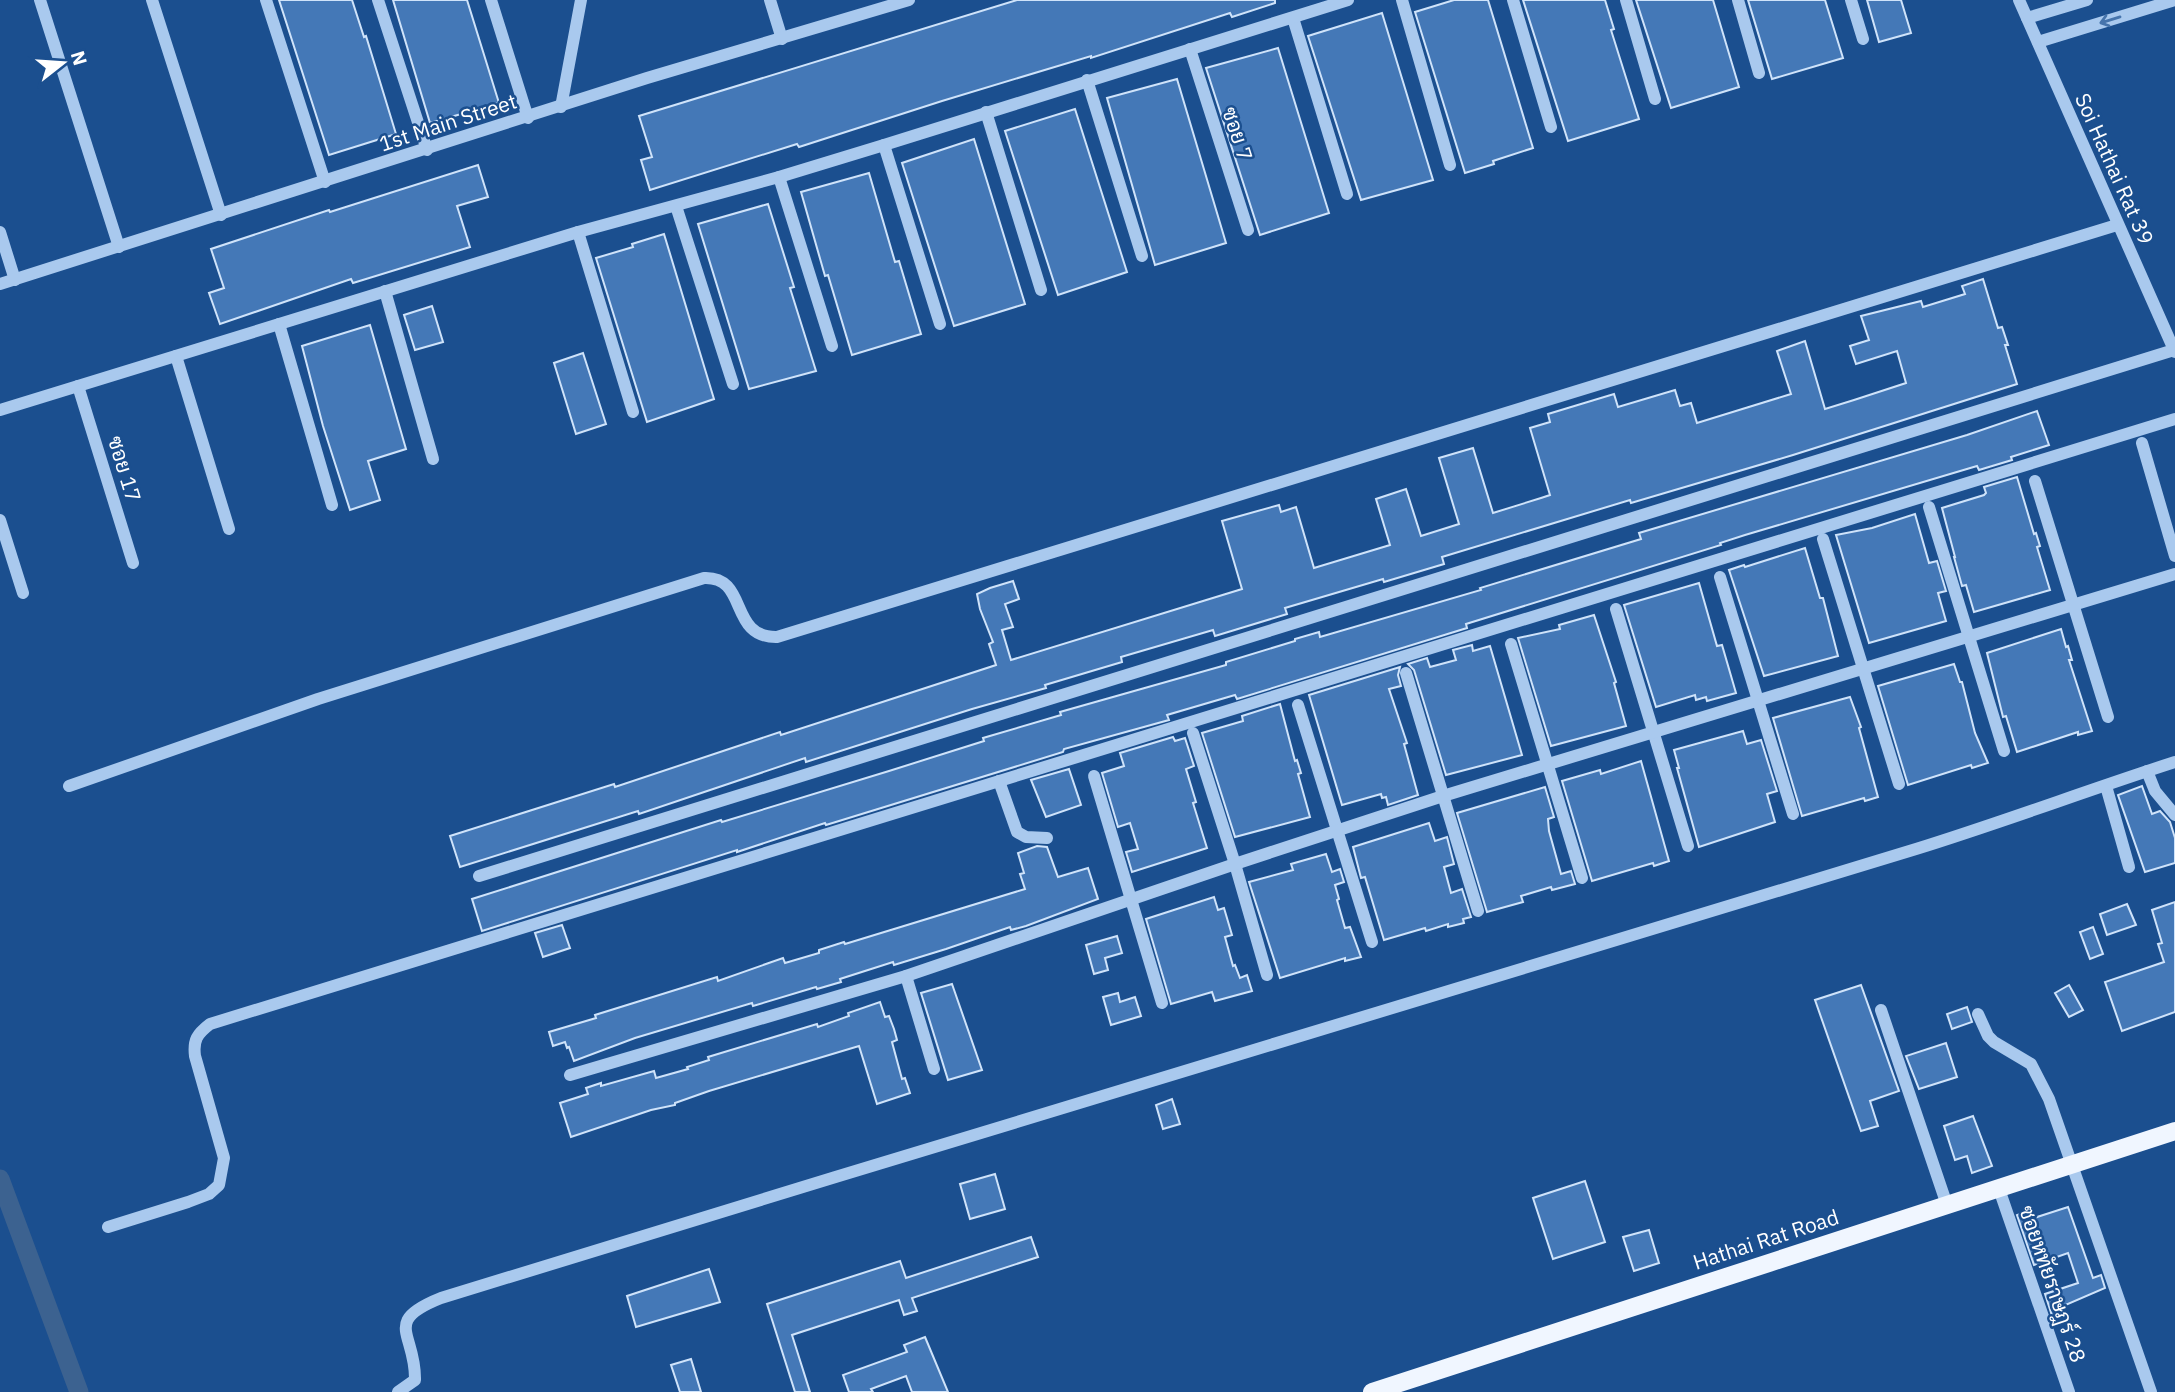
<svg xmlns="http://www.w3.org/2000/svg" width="2175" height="1392" font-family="'IBM Plex Sans',Sarabun,sans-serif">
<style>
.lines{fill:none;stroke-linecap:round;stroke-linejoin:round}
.canal{stroke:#3c6290;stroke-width:19}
.building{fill:#4478b7;stroke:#cfe3fa;stroke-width:2}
.minor{stroke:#a9c9ee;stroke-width:12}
.major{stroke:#f0f6ff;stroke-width:18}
.oneway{stroke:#4674ac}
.labels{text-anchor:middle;stroke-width:5;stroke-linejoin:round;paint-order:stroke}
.street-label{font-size:21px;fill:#fff;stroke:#1b4f8f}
</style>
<rect width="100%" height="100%" fill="#1b4f8f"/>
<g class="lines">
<path class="canal" d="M0,1179l79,213"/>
</g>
<g class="building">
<path d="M279,0h73l12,37 2,-1 30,98 -67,21z"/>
<path d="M393,0h74l32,103 -69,20z"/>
<path d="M1017,0h258v3l-43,14 -2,-4 -139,45v-2l-149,45 -143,46 -2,-3 -147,46 -9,-30 11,-3 -13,-41z"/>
<path d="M1454,0h34l45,148 -40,13 1,3 -29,9 -50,-161z"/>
<path d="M1523,0h82l9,29 -3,1 28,89 -71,22z"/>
<path d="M1636,0h77l26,87 -68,21z"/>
<path d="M1748,0h77l18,58 -71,21z"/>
<path d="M1867,0h34l10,33 -32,9z"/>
<path d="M1382,13l51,167 -72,20 -53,-164z"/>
<path d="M1278,48l51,165 -69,22 -54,-167z"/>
<path d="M1177,79l49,164 -71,22 -48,-167z"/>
<path d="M1075,109l52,163 -69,23 -53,-164z"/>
<path d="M974,139l51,165 -71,22 -52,-163z"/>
<path d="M478,165l10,32 -31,9 13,41 -117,36 -2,-4 -131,45 -11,-31 15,-5 -13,-39 118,-39 1,2z"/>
<path d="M869,173l26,89 4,-1 22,73 -69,21 -24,-80 -3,1 -24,-84z"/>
<path d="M768,204l26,83 -4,1 26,83 -67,18 -51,-165z"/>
<path d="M664,234l50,165 -67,23 -51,-164 37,-11 -1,-3z"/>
<path d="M1983,279l15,49 4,-1 6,18h-3l12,39 -224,71 -162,48 -1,-3 -188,57 2,7 -60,18 -1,-3 -98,29 2,6 -72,22 -2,-6 -92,27 1,5 -77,23 1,3 -74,21 -166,53 -1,-4 -166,56 -1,-3 -178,56 -10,-31 164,-52 1,3 165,-55 1,3 215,-70 -7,-21 4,-2 -13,-33 -3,-15 13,-6 23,-7 6,18 -14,5 8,23 -11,3 9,30 231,-71 -20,-68 57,-16 2,7 15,-5 18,61 76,-23 -14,-46 30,-10 15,47 38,-12 -20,-66 34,-10 20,65 48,-15 9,-3 -20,-67 20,-6 -2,-8 66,-20 4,13 57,-17 5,16 11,-3 6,20 94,-29 -14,-43 28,-10 20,68 29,-9 52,-17 -9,-32 -41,13 -6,-18 19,-6 -8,-24 60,-15 2,6 42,-13 -3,-8z"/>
<path d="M432,306l11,36 -28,8 -11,-35z"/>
<path d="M370,325l36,124 -38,12 12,39 -30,10 -27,-84 -21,-80z"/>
<path d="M583,353l23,71 -30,10 -22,-71z"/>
<path d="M2037,411l12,34 -38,12 1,3 -33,10 -2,-4 -232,69 -25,8 1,2 -255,79 1,4 -230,71 -2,-4 -68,20 2,5 -105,29 -1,3 -237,73 -1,-2 -88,29v-2l-255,81 -10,-32 249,-79 1,2 167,-51 95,-30 -1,-3 78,-23 -1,-3 166,-47v-3l69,-21v-2l24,-7 1,5 161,-47 -1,-2 161,-49 -2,-6 328,-98z"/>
<path d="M2017,477l17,57 2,-1 4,13 -3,1 13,43 -76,22 -8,-27 -4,1 -8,-29h1l-13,-49 42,-13 2,-2 -2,-6z"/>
<path d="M1915,514l14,49 8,-2 9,30 -8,2 8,28 -77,22 -33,-108 36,-7z"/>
<path d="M1805,548l15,50h3l15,58 -74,20 -35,-106 15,-5 1,2z"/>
<path d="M1699,583l18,63 5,-1 14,48 -29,8 -1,-4 -10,3 -1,-5 -39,12 -32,-102z"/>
<path d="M1594,615l22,67 -2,1 12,43 -75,20 -33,-108 42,-9 -1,-4z"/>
<path d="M2061,629l5,18 2,-1 4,14h-3l23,71 -14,4v-3l-61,20 -11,-36 -3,1 -16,-64z"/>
<path d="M1472,645l1,6 17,-5 32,109 -76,20 -32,-105 -6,-6 19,-6 3,9 26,-7 -3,-10z"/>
<path d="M1954,664l6,18h2l13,51 13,30 -16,5 -1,-3 -63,20 -30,-99z"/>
<path d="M1400,667l-2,8 3,11 -12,3 18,54 -3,1 14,51 -30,10 -2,-8 -4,1 -1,-4 -39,11 -33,-110z"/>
<path d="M1850,697l11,30 -2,1 19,69 -13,4 -1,-3 -62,18 -29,-98z"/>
<path d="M1280,704l15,57 2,-1 4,13 -3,1 12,43 -75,20 -33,-104 41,-12 -1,-5z"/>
<path d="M1743,731l4,13 14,-4 16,51 -10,3 8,28 -76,25 -22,-79h2l-5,-18z"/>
<path d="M1173,737l2,4 10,-3 9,28 -8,3 10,33 -3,1 14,45 -75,24 -6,-20 12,-3 -8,-26 -12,4 -16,-54 22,-7 -4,-13z"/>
<path d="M1641,761l28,100 -15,5 -1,-3 -61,18 -30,-100 38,-11 1,4z"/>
<path d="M1069,769l12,36 -35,12 -15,-37z"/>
<path d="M2142,786l10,28 8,-3 10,11 5,16v25l-30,9 -27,-77z"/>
<path d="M1545,787l9,30 -6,2 1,12 12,43 10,-3 4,13 -23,6 -1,-3 -30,9 2,6 -36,10 -30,-99z"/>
<path d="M1429,823l6,18 12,-4 7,27 -10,3 7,26 11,-4 9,28 -8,2 1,4 -16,4v-3l-22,7 -1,-3 -41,12 -19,-63 -4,1 -8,-31z"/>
<path d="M1037,846l10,1 11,30 30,-9 10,31 -72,27 -15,4 -1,-3 -64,22 -52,16 -1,-3 -53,17 1,3 -24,7 -1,-2 -63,19 -1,-3 -117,35 -61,23 -5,-14 -2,1 -2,-6 -12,4 -4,-14 47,-14 -1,-3 122,-38 1,4 65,-23 2,5 34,-10v-3l25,-8 1,2 180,-55 -5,-15 4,-1 -6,-20z"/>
<path d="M1326,854l6,18 8,-3 4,13 -9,3 4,14 -2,1 8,28 5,-1 11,30 -16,4v-3l-65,20 -31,-96 44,-12 -2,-6z"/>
<path d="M1214,897l4,13 6,-2 8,27 -7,2 8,29 2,-1 5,13 7,-3 5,16 -37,10 -3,-9 -41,12 -25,-85z"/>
<path d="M2175,902v110l-53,19 -17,-49 59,-20 -6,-18 4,-1 -10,-33z"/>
<path d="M2127,904l9,21 -29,10 -7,-21z"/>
<path d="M562,925l8,23 -27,9 -8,-24z"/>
<path d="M2093,927l10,27 -13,5 -10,-27z"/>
<path d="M1117,936l5,17 -17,5 3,12 -14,4 -8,-29z"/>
<path d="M952,984l30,86 -34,10 -27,-87z"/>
<path d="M1861,985l38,106 -29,10 8,25 -17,5 -46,-131z"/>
<path d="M2069,985l14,25 -14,7 -14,-24z"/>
<path d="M1118,993l2,9 15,-5 6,19 -30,9 -8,-28z"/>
<path d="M880,1002l5,15 4,-1 5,13 3,11 -5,2 10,37 3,-1 5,15 -33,11 -18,-58 -150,45 -34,12v2l-24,5 -80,27 -11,-34 28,-9 -2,-6 15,-5v3l53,-15 2,7 32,-9 -1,-2 22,-7 -1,-3 109,-33 1,3 31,-11 -1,-3z"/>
<path d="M1967,1007l5,15 -20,7 -5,-15z"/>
<path d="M1946,1043l11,34 -38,12 -13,-33z"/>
<path d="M1172,1099l8,25 -17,5 -7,-24z"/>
<path d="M1973,1116l19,50 -20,7 -5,-17 -12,4 -11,-34z"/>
<path d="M995,1174l10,35 -35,10 -10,-35z"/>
<path d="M1585,1181l20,61 -52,17 -20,-61z"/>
<path d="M2068,1207l25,71 8,-3 4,13 -42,18 5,15 -13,4 -10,-31 33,-11 -10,-30 -34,12 -17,-50 11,-4 3,8z"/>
<path d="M1649,1230l10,33 -25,8 -11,-34z"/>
<path d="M1031,1237l7,20 -126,41 5,13 -13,4 -5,-15 -107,35 18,57h-15l-28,-88 133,-43 6,17z"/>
<path d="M709,1269l11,33 -84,25 -9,-31z"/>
<path d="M925,1337l23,55h-36l-6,-16 -35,13 2,3h-24l-6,-17 64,-23 -3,-7z"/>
<path d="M691,1359l10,33h-21l-9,-27z"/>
</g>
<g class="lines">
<g class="minor">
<path d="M40,0l79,247"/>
<path d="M152,0l69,215"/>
<path d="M266,0l59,182"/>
<path d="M378,0l49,150"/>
<path d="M491,0l37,118"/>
<path d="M770,0l12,39"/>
<path d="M1402,0l48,165"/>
<path d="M1513,0l38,127"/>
<path d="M1626,0l29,99"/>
<path d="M1738,0l21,73"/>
<path d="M1851,0l12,39"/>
<path d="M2019,0l156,352"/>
<path d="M1293,18l54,176"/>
<path d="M2027,18l60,-18"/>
<path d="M2038,42l137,-42"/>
<path d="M1190,49l58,181"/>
<path d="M1087,80l55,176"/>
<path d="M561,107l20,-107"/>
<path d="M986,112l55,178"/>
<path d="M884,145l56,179"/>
<path d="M779,177l53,169"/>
<path d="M676,206l57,178"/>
<path d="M0,232l15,48"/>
<path d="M578,232l55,180"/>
<path d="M0,284l647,-206 262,-78"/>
<path d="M385,291l48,168"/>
<path d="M279,324l53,181"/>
<path d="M176,356l53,173"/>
<path d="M78,386l55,177"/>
<path d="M0,410l578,-178 201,-55 105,-32 464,-145"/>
<path d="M2142,443l33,113"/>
<path d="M2035,481l73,236"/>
<path d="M1929,507l75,244"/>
<path d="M0,520l23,73"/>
<path d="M1823,539l76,245"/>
<path d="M1720,577l73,237"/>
<path d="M1616,609l72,237"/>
<path d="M1511,644l71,234"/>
<path d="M1406,673l72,238"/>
<path d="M1298,705l74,237"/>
<path d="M1193,733l42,131 32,111"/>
<path d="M2147,771l8,20 20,24"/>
<path d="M1094,776l68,227"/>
<path d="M999,781l18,51 9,5 21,1"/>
<path d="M69,786l249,-87 386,-121c45,-2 24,60 73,59l1340,-412"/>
<path d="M2106,786l23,81"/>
<path d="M479,876l1695,-526"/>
<path d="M906,976l28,93"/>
<path d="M1881,1010l66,195"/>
<path d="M1978,1014l10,22 6,6 37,22 18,35 102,293"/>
<path d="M570,1075l336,-99 329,-112 208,-68 732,-222"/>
<path d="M1999,1189l70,203"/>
<path d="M108,1227l80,-25 21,-8 10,-9 5,-27 -29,-102c-2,-16 2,-22 15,-32l1965,-605"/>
<path d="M398,1392l17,-12c1,-47 -34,-58 26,-82 491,-152 984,-298 1475,-449 87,-27 172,-59 259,-87"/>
</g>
<path class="major" d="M1372,1392l803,-261"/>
</g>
<defs><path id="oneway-shaft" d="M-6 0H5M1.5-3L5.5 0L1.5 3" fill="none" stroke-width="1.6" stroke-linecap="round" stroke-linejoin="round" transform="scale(1.75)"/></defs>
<use class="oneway" href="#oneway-shaft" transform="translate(2110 20) rotate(163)"/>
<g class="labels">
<g class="street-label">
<text transform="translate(448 123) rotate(-18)" y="7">1st Main Street</text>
<text transform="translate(1237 134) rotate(72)" y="7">ซอย 7</text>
<text transform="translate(2114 169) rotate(66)" y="7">Soi Hathai Rat 39</text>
<text transform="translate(124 469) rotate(73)" y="7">ซอย 17</text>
<text transform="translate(1766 1240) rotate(-18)" y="7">Hathai Rat Road</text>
<text transform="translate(2052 1284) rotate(71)" y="7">ซอยหทัยราษฎร์ 28</text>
</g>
</g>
<g transform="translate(63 63) rotate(73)" stroke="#1b4f8f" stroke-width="5" paint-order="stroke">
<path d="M0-5L12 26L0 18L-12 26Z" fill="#ffffff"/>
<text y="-10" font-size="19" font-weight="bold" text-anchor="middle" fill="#ffffff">N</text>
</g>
</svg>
